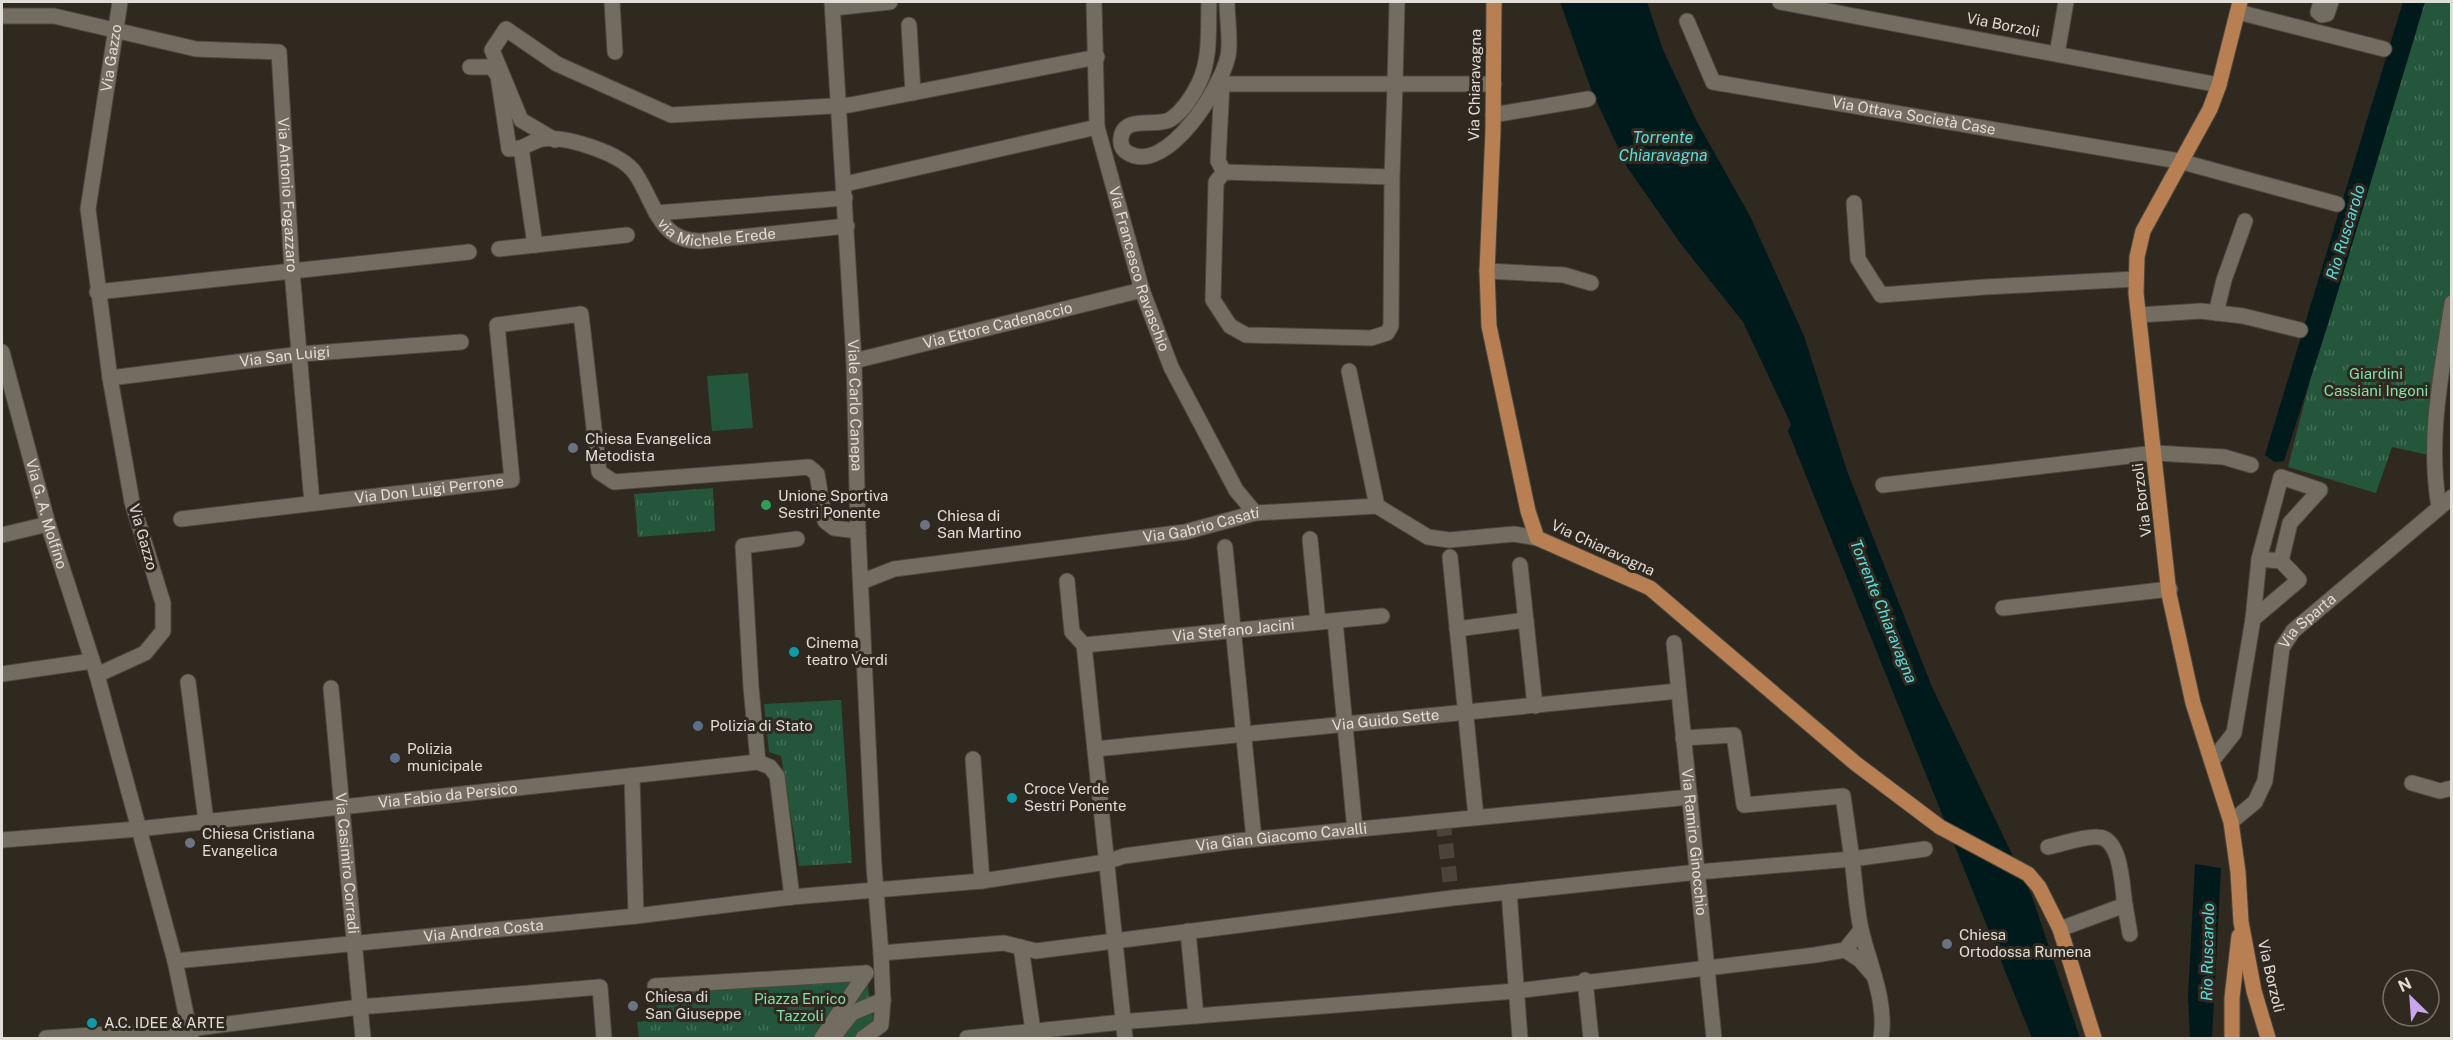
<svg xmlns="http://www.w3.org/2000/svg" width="2453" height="1040" font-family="'Public Sans',sans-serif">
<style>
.grass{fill:#24563b}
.park{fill:url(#park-tufts)}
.water{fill:#00191a}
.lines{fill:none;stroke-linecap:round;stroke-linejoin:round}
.minor-tunnel{stroke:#4a443b;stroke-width:15;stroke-dasharray:15 8;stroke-linecap:butt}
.minor-casing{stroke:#4c473f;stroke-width:17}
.major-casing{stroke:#4c473f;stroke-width:17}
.minor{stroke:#736c61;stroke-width:15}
.major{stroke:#b88052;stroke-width:15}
.worship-dot{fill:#6b7280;stroke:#2f2920;stroke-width:2}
.leisure-dot{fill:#2e9e5b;stroke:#2f2920;stroke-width:2}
.culture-dot{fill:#0f9aa8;stroke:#2f2920;stroke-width:2}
.service-dot{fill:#5c6f8a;stroke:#2f2920;stroke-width:2}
.labels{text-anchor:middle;stroke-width:6;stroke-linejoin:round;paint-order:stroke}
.street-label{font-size:15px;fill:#e1ddd7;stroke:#2f2920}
.park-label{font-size:15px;fill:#84dfaa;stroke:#2f2920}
.poi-label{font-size:15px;fill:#e1ddd7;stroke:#2f2920;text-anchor:start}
.water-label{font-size:16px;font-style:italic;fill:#57dee0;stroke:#2f2920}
</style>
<defs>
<pattern id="park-tufts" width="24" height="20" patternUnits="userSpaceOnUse" patternTransform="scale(1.5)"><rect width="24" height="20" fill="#24563b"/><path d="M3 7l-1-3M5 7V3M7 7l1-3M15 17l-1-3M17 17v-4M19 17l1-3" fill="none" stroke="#446e57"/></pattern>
</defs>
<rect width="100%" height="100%" fill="#2f2920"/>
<path class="grass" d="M748,373l5,55 -41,3 -5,-55z"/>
<g class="park">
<path d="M2421,2h30l1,303 -19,151 -41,-9 -16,46 -88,-26 74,-291z"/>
<path d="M713,488l2,43 -77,6 -4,-43z"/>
<path d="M841,700l11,163 -53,3 -18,-110 -12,-4 -5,-48z"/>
<path d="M866,973l10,65h-237l-2,-16 21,-2 -3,-34z"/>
</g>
<g class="water">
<path d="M1560,2h87l16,48 34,72 53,94 54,120 43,135 85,216 99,207 49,144h-48l-244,-607 3,-7 -48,-102 -62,-78 -54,-77 -36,-78z"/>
<path d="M2403,2h22l-96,319 -45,140 -9,1 -10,-7z"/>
<path d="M2195,864l26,4 -9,170h-22l-2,-41z"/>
</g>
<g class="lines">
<path class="minor-tunnel" d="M1443,821l9,77"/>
<g class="minor-casing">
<g id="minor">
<path d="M612,2l3,50"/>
<path id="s1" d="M832,2l22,359 4,170 16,335 7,87 2,47 -2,25 -18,13"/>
<path id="s2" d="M1094,2l3,125 45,163 29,77 65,123 19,23"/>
<path d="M1209,2c-1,26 2,56 -10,81 -6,12 -16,28 -28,36 -14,9 -47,-5 -50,19 -1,7 2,12 7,15 39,23 94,-67 100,-97 3,-16 -1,-37 -1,-54"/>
<path d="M1780,2l439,83"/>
<path d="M2321,2l-3,10 4,3 5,-1 4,-12"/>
<path d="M833,8l57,-6"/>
<path d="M2238,12l146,37"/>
<path id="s3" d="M2,16h52l142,33 83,3 13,219 20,232"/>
<path id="s4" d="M1687,21l26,61 466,79 158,43"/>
<path d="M909,25l4,68"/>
<path d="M2057,54l9,-52"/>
<path d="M470,67h22l6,9 11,73 12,-1"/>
<path d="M1218,84h177l2,-82"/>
<path d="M1222,84l-4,77 6,11"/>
<path d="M1493,115l95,-16"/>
<path d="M555,140l-34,-20 -29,-70 14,-21 51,35 114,51 179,-10 247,-48"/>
<path d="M1392,177l-1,149 -4,7 -16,5 -125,-3 -16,-9 -17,-26 3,-118 8,-10 168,5 3,-93h99"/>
<path d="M845,184l252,-57"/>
<path d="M1854,203l4,56 23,36 104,-8 151,-8"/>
<path d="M656,213l189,-15"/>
<path id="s5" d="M535,245l-14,-97c7,-3 15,-8 21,-9 25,-3 79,14 93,34 20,29 23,69 66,68l146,-15"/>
<path d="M499,249l128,-14"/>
<path d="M1487,271l77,4 27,8"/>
<path d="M97,292l372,-40"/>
<path d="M2216,313l8,-33 21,-59"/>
<path d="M2139,315l62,-4 42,5 57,14"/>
<path id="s6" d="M2,352l46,172 49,151 78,286 16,77"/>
<path id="s7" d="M854,361l288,-71"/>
<path d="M1349,371l28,135"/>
<path id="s8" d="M110,378l191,-24 160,-12"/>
<path d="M1883,485l272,-32 69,4 27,8"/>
<path d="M2439,507c-12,-69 3,-136 13,-204"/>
<path id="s9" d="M181,519l331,-39 -15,-155 84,-11 18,158 15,10 195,-15 8,7 8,47 9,7 24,3"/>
<path d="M2,535l46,-11"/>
<path d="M1310,539l8,83"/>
<path d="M1225,547l29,292"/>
<path d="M1450,557l26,260"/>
<path d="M1520,565l15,141"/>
<path d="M1067,581l5,51 12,13 41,393"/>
<path id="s10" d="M861,582l33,-13 291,-37 70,-19 122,-7 51,31 21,3 65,-6 23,4"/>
<path d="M2003,608l167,-19"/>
<path d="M2253,619l46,-39 -18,-19"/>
<path d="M1335,621l20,209"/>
<path d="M1457,629l69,-9"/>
<path id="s11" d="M1674,643l40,395"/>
<path id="s12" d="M1084,645l298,-29"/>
<path d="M2,674l90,-13"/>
<path id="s13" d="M97,675l48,-22 18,-22v-28l-31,-101 -22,-124 -22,-169 32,-207"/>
<path d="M188,682l18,139"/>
<path id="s14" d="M331,688l32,350"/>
<path d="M1683,738l51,-3 10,70 99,-9 9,63 73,-10"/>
<path id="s15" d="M1095,749l583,-58"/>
<path d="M973,759l9,122"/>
<path d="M2212,761l22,-28 19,-114 6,-60 22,-82 39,13 -30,33 -9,38 -22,-2"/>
<path d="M758,762l-7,-75 -8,-141 54,-7"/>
<path d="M632,776l4,140"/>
<path d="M2412,783l28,8 12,-3"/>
<path id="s16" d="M2231,822l24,-20 10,-21 17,-133 11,-17 159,-134"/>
<path id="s17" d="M2,840l136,-11 620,-67 12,5 7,9 15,121"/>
<path d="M2048,847c15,-3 35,-11 50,-10 24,1 24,51 27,68l-65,24"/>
<path d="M1509,892l11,146"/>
<path d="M2125,905l5,29"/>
<path d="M1188,931l8,85"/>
<path d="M1021,947l13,91"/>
<path d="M1845,950l15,10 14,16"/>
<path d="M881,953l123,-10 32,8 416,-53 246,-26 154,-13c3,23 4,47 9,70 8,35 26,72 20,109"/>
<path id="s18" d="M175,961l461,-45 156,-19 190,-16 124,-19 18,-6 112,-15 454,-44"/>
<path d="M1585,980l6,58"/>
<path d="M655,986l211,-13"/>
<path d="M834,1036l18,-23 31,-13"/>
<path d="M46,1038l143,-9 171,-22 240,-20 4,51"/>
<path d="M822,1038l44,-65"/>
<path d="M967,1038l165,-17 384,-30 299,-36 30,-5 16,-20"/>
</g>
</g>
<g class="major-casing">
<g id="major">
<path d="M1494,2l-1,129 -6,140 2,55 39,185 9,27 113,50 205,175 85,64 88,47 11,13 21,42 34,109"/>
<path d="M2240,2l-21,83 -9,24 -67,122 -6,26 -1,36 33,301 24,109 38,119 7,50 3,50 13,69 14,47"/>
<path d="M2232,1038v-40l7,-62"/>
</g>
</g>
<use href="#minor" class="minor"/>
<use href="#major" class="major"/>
</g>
<g class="worship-dot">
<circle cx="573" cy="448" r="6"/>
<circle cx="925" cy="525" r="6"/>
<circle cx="190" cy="843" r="6"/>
<circle cx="1947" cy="944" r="6"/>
<circle cx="633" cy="1006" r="6"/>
</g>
<circle class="leisure-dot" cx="766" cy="505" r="6"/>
<g class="culture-dot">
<circle cx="794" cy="652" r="6"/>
<circle cx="1012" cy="798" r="6"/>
<circle cx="92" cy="1023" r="6"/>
</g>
<g class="service-dot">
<circle cx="698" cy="726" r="6"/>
<circle cx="395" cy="758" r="6"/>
</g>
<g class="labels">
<g class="street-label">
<text transform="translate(2003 25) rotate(11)" y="5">Via Borzoli</text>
<text dy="5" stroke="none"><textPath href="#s13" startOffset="664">Via Gazzo</textPath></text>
<text transform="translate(1475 85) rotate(-89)" y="5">Via Chiaravagna</text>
<text dy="5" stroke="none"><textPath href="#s4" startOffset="270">Via Ottava Società Case</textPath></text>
<text dy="5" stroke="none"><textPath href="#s3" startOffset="424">Via Antonio Fogazzaro</textPath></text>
<text dy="5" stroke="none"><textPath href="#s5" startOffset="338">via Michele Erede</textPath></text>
<text dy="5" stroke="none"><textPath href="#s2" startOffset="273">Via Francesco Ravaschio</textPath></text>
<text dy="5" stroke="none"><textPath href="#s7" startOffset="148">Via Ettore Cadenaccio</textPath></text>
<text dy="5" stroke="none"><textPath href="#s8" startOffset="176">Via San Luigi</textPath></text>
<text dy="5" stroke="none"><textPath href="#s1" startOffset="404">Viale Carlo Canepa</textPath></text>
<text dy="5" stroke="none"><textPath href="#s9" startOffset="250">Via Don Luigi Perrone</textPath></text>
<text transform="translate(2142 500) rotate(-97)" y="5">Via Borzoli</text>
<text dy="5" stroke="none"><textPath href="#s6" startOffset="168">Via G. A. Molfino</textPath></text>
<text dy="5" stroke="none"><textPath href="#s10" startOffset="346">Via Gabrio Casati</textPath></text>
<text transform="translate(143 537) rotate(74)" y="5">Via Gazzo</text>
<text transform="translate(1603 548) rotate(25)" y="5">Via Chiaravagna</text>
<text dy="5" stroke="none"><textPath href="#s16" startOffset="226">Via Sparta</textPath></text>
<text dy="5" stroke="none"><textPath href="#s12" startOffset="150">Via Stefano Jacini</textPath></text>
<text dy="5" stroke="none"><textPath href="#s15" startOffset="292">Via Guido Sette</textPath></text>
<text dy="5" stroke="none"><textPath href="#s17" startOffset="448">Via Fabio da Persico</textPath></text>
<text dy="5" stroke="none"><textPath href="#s18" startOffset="1114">Via Gian Giacomo Cavalli</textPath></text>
<text dy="5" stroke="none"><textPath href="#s11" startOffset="200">Via Ramiro Ginocchio</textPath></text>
<text dy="5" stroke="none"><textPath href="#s14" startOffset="176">Via Casimiro Corradi</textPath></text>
<text dy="5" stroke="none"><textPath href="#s18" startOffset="310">Via Andrea Costa</textPath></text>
<text transform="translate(2271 976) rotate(77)" y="5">Via Borzoli</text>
</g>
<g class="park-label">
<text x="2376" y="379">Giardini<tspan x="2376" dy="17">Cassiani Ingoni</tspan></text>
<text x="800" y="1004">Piazza Enrico<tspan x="800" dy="17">Tazzoli</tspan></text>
</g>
<g class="poi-label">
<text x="585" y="444">Chiesa Evangelica<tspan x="585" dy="17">Metodista</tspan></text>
<text x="778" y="501">Unione Sportiva<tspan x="778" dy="17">Sestri Ponente</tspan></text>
<text x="937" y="521">Chiesa di<tspan x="937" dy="17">San Martino</tspan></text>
<text x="806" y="648">Cinema<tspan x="806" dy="17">teatro Verdi</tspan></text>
<text x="710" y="731">Polizia di Stato</text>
<text x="407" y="754">Polizia<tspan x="407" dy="17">municipale</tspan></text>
<text x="1024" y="794">Croce Verde<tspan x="1024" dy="17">Sestri Ponente</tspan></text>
<text x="202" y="839">Chiesa Cristiana<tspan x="202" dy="17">Evangelica</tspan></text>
<text x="1959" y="940">Chiesa<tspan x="1959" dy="17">Ortodossa Rumena</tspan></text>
<text x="645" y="1002">Chiesa di<tspan x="645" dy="17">San Giuseppe</tspan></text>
<text x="104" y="1028">A.C. IDEE &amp; ARTE</text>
</g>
<g class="water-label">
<text x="1663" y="143">Torrente<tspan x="1663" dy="18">Chiaravagna</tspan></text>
<text transform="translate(2345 232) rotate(-73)" y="6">Rio Ruscarolo</text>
<text transform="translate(1884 611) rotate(68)" y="6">Torrente Chiaravagna</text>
<text transform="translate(2207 952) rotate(-89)" y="6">Rio Ruscarolo</text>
</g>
</g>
<rect width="2453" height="1040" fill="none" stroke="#e1ddd7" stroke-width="6"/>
<g transform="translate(2411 998) rotate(335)"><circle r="28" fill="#2f2920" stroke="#767169" stroke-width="1.5"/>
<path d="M0-4.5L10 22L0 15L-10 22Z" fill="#c7a6ef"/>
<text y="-9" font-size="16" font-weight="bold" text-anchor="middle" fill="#e1ddd7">N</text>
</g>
</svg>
